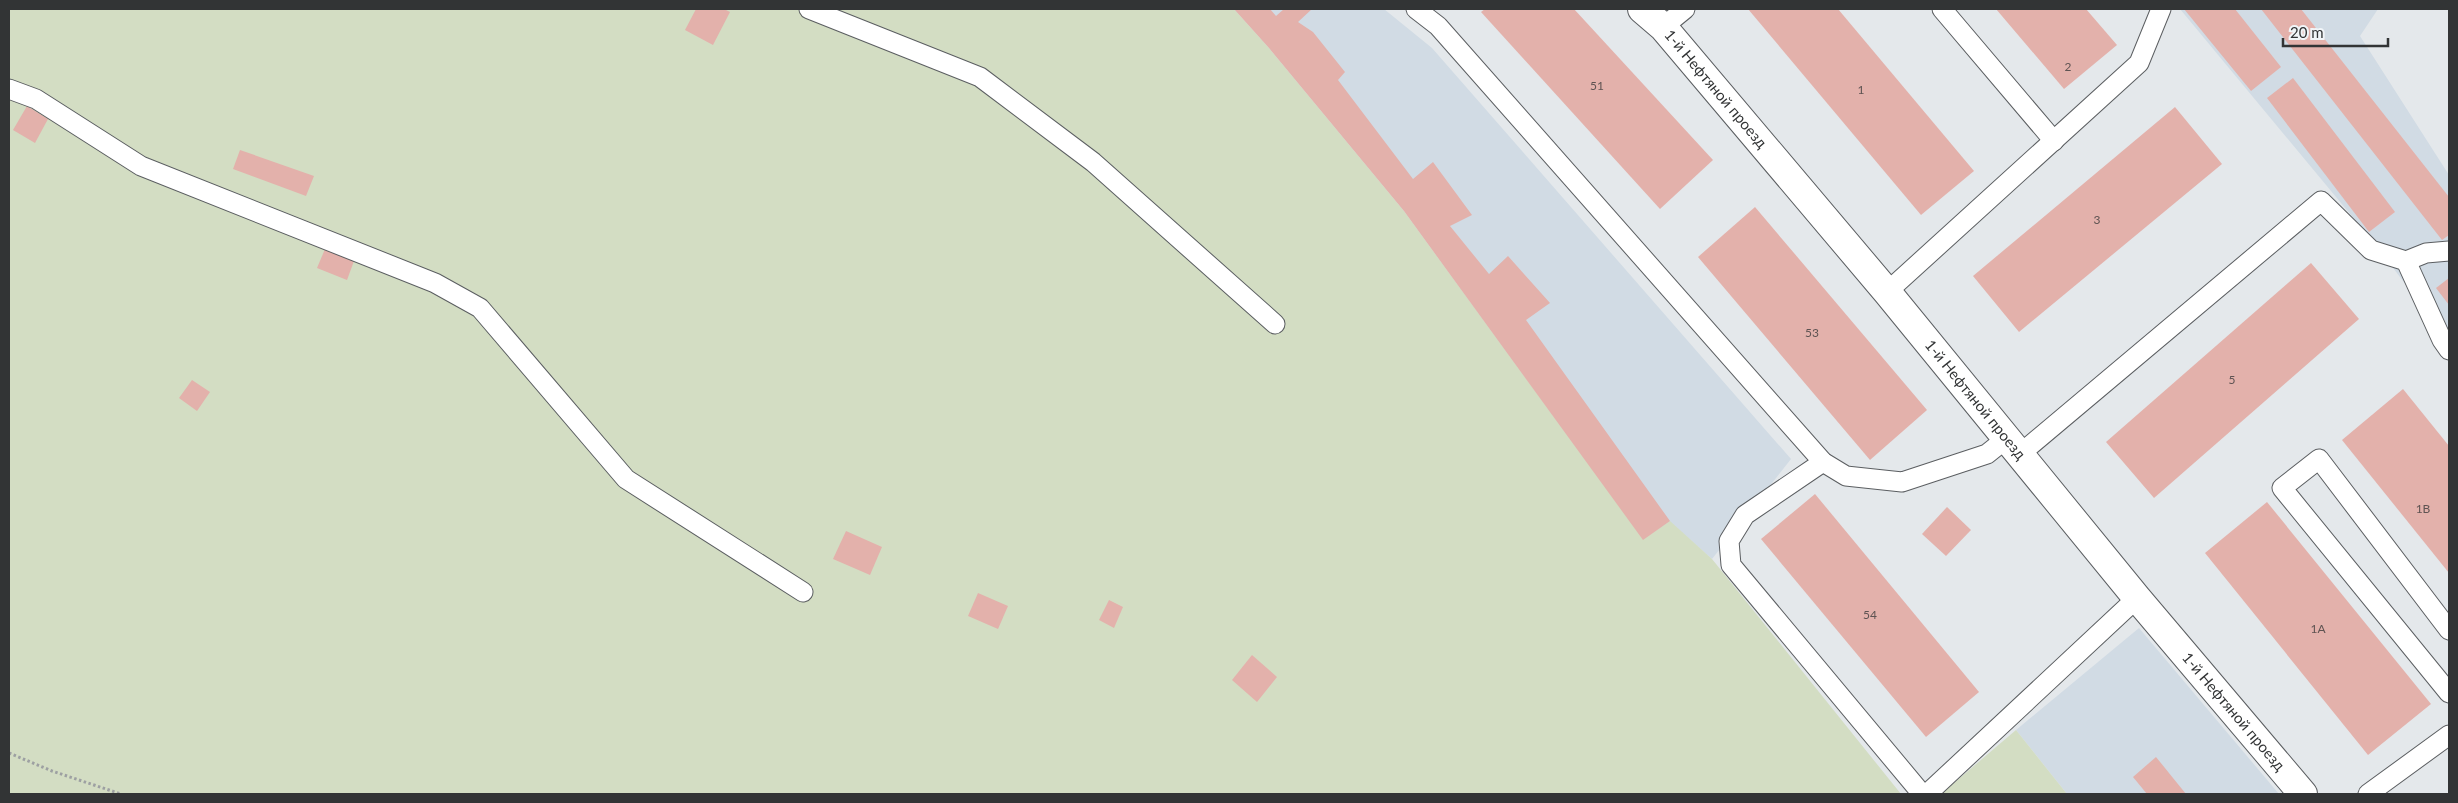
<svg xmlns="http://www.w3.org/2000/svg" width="2458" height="803" font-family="Lato,sans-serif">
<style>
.built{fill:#d1dbe4}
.green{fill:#d3ddc3}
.building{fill:#e3b1ab}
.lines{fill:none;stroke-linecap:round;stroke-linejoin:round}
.service-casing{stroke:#5b5e61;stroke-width:21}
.tertiary-casing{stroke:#5b5e61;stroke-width:30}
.path{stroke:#9da0a2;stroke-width:3;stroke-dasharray:2.5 2.5;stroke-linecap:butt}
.service{stroke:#fff;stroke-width:19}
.tertiary{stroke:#fff;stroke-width:28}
.labels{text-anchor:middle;stroke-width:4.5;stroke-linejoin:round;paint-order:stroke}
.number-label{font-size:12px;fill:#5e5352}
.street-label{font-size:15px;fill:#323435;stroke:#f1f5f8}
</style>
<rect width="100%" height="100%" fill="#e4e8eb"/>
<g class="built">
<path d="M1234,9h150l48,39 359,411 -79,100 -42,-37 -27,18 -239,-329 -135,-163z"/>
<path d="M2180,9h198l-18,27 89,139v167l-74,-98z"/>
<path d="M2139,628l140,166h-212l-51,-64z"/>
</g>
<g class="green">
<path d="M9,9h1225l35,39 135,163 239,328 27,-18 42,38 189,235h-1892z"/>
<path d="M2016,730l51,64h-126z"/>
</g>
<g class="building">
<path d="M696,9h28l6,3 -17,33 -28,-15z"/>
<path d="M1234,9h36l6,7 8,-7h28l-14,13 15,10 32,40 -7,8 75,99 20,-17 39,53 -22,11 39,48 19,-18 42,47 -24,17 144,201 -27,19 -239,-329 -135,-163z"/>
<path d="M1485,9h89l139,151 -53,49 -179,-197z"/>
<path d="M1748,9h90l136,162 -53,44z"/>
<path d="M1996,9h90l31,36 -53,44z"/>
<path d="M2184,9h51l46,58 -30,24z"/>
<path d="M2261,9h40l148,188v38l-7,5z"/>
<path d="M2293,78l102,134 -26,20 -102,-134z"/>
<path d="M27,106l21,13 -13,24 -22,-13z"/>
<path d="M2175,107l47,57 -203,168 -46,-56z"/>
<path d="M240,150l74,26 -8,20 -73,-27z"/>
<path d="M1755,207l172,203 -57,50 -172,-203z"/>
<path d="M325,249l29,12 -7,19 -30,-12z"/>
<path d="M2311,263l48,56 -205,179 -48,-56z"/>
<path d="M2449,278v27l-13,-17z"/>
<path d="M192,380l18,12 -13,19 -18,-13z"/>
<path d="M2403,389l46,57v127l-107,-133z"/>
<path d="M1815,494l164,198 -53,45 -165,-198z"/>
<path d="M2267,502l164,202 -63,51 -163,-202z"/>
<path d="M1947,507l24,23 -25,26 -24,-22z"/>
<path d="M846,531l36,16 -12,28 -37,-16z"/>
<path d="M978,593l30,13 -10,23 -30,-13z"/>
<path d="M1109,600l14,7 -9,21 -15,-8z"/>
<path d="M1252,655l25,22 -20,25 -25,-22z"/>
<path d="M2156,757l30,37h-39l-14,-17z"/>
</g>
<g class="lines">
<g class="service-casing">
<g id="service">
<path d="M809,9l171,68 113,85 182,162"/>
<path d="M1416,9l22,17 385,436 23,14 56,6 85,-28 20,-16"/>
<path d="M1942,9l112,132"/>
<path d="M1663,27l22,-18"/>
<path d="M9,89l27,10 105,67 294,117 45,25 146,171 177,113"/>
<path d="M2406,261l20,-8 23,-2"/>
<path d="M1887,292l252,-229 22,-54"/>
<path d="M2020,454l301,-253 50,49 35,11 36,79 7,10"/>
<path d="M1823,462l-78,53 -16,26 2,24 191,229"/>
<path d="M2449,630l-130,-171 -37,29 167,205"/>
<path d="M1927,794l210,-196"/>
<path d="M2368,794l81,-59"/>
</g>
</g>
<g class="tertiary-casing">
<g id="tertiary">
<path id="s1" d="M1642,9l21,18 224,265 250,306 166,196"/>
</g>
</g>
<path class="path" d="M9,753l43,18 69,23"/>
<use href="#service" class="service"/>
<use href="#tertiary" class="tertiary"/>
</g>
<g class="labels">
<g class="number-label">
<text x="2068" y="71">2</text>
<text x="1597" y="90">51</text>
<text x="1861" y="94">1</text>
<text x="2097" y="224">3</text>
<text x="1812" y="337">53</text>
<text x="2232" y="384">5</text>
<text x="2423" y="513">1В</text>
<text x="1870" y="619">54</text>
<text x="2318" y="633">1А</text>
</g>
<g class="street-label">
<text dy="5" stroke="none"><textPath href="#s1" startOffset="109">1-й Нефтяной проезд</textPath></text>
<text dy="5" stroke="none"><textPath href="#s1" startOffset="514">1-й Нефтяной проезд</textPath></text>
<text dy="5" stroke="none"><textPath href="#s1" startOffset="919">1-й Нефтяной проезд</textPath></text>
</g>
</g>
<rect width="2458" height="803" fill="none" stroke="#323435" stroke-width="20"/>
<path d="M2283 38v8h105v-8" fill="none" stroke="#323435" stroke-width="2.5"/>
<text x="2290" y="38" font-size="15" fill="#323435" stroke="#f1f5f8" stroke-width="4" paint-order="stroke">20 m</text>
</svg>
